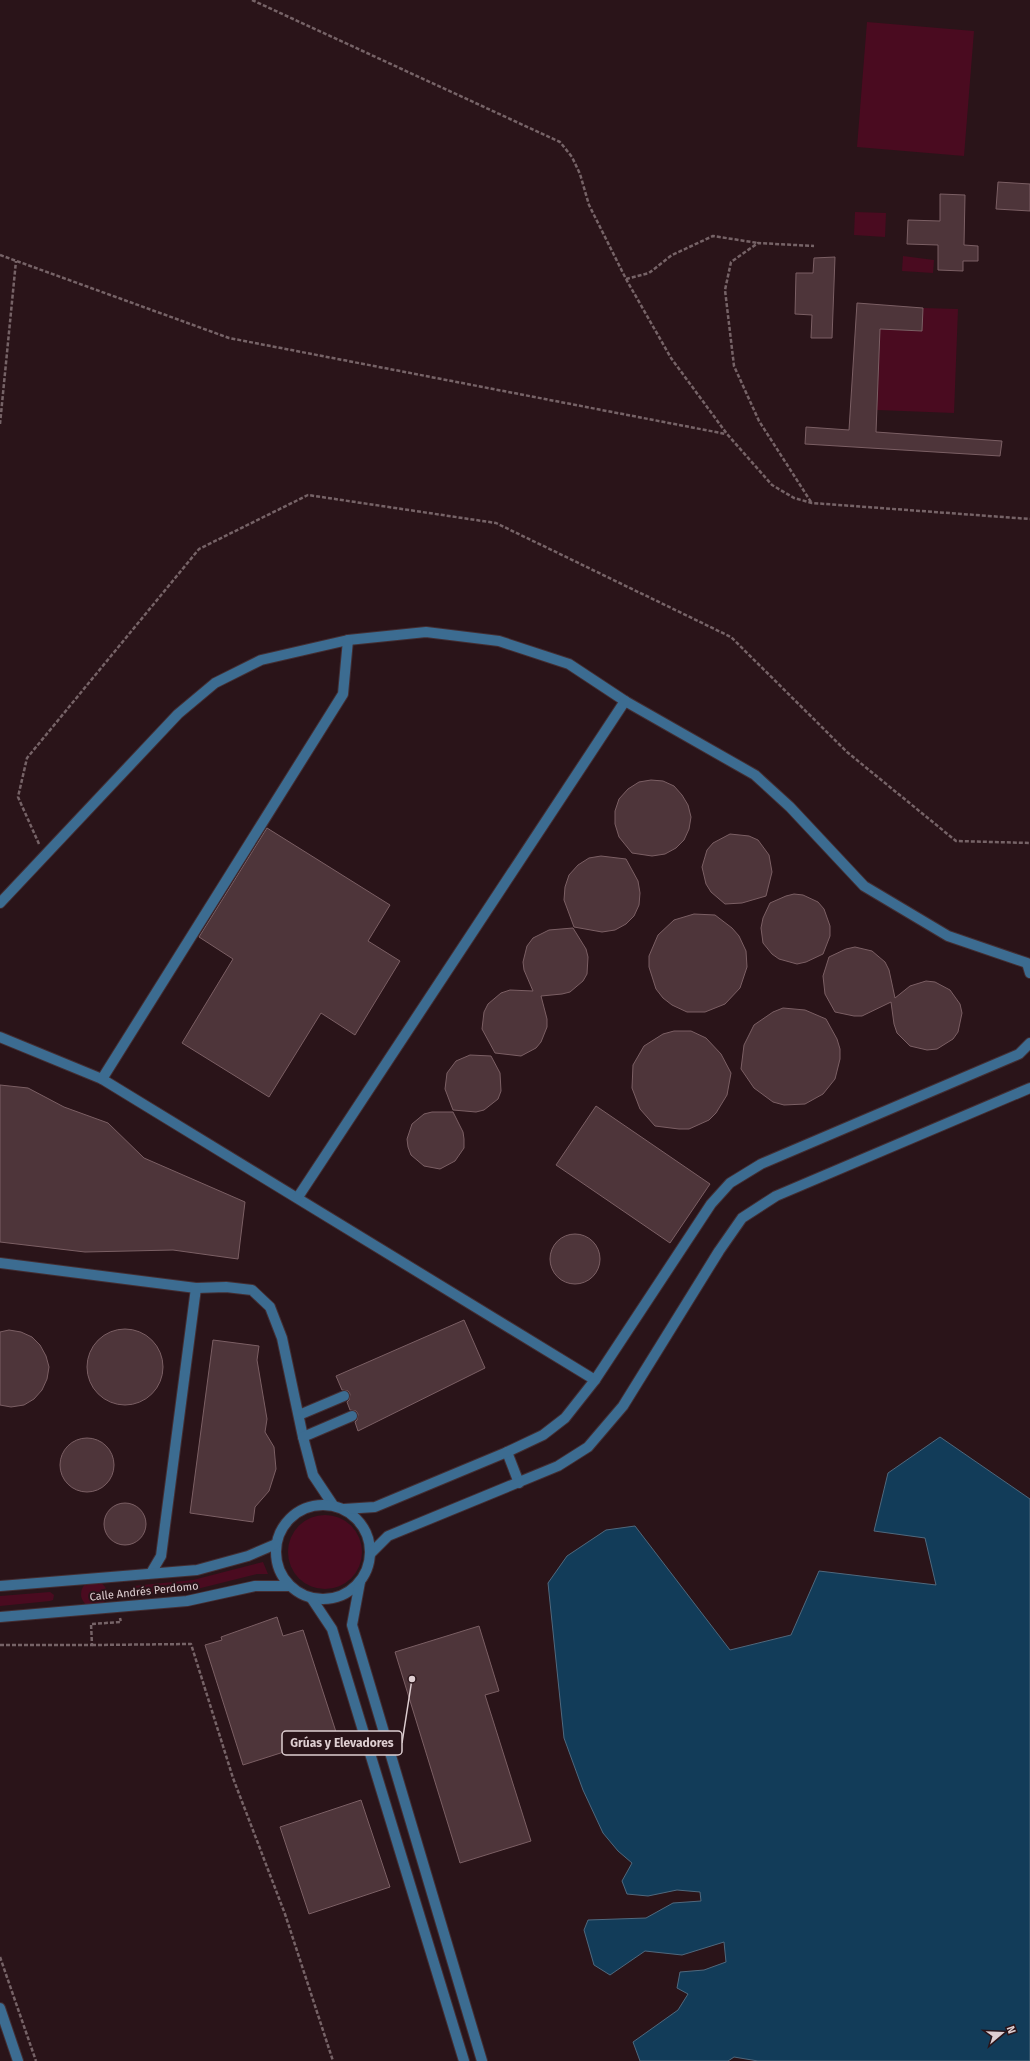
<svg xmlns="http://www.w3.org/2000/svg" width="1030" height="2061" font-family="'Fira Sans',sans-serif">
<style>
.green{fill:#4a0b20}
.water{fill:#123c59;stroke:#4f687d}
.building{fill:#4e353a;stroke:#7b5f64}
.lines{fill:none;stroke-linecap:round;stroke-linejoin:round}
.minor-casing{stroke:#432e33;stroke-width:12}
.path{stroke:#766367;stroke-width:2.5;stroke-dasharray:4 2;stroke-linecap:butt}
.minor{stroke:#3c6c91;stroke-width:10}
.labels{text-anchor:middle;stroke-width:4;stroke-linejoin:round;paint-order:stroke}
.street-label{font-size:11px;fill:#deced1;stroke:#2a1419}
.leader{fill:none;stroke:#deced1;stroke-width:1.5}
.callout-dot{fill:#deced1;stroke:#2a1419;stroke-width:1.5}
.callout{fill:#2a1419;stroke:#deced1;stroke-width:1.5}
.callout-label{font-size:12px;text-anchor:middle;font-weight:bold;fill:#deced1}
</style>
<rect width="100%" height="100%" fill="#2a1419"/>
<g class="green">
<path d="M867,22l107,9 -10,125 -107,-9z"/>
<path d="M855,212l31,1 -1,24 -31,-2z"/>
<path d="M903,256l31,4 -1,13 -31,-2z"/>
<path d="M923,308l35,1 -4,104 -77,-3 3,-81 41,2z"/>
<circle cx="325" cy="1552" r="37"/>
<path d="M263,1562l5,12h-11l-68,17 -55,3 -4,-3 3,-5 60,-6z"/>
<circle cx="94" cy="1594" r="13"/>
<path d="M50,1592l4,3 -1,5 -3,1 -50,5v-10z"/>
</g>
<path class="water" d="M940,1437l90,62v562h-272l-24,-4 -6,4h-88l-7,-19 45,-32 10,-16 -11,-6 3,-16 24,-2 22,-8 -2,-20 -42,13 -37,-4 -35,24 -16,-10 -10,-35 4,-10 58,-2 27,-15 28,-2 -1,-9 -23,-2 -29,6 -21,-2 -5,-13 10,-18 -14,-12 -15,-18 -20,-43 -19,-52 -16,-155 19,-27 39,-26 29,-4 95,124 61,-15 28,-64 117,14 -11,-47 -51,-7 14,-58z"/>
<g class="building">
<path d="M998,182l32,2v27l-34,-2z"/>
<path d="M940,194l25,1 -1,50 14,1v15h-15v10l-25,-1v-25l-31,-1 1,-24 32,1z"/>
<path d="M835,257l-3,81h-21l1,-23 -17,-1 1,-41h17l1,-15z"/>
<path d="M857,303l66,5 -1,23 -42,-2 -4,103 126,9 -2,15 -195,-12 1,-17 43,3z"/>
<path d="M651,780l12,1 11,5 8,9 6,10 3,12 -2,12 -5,11 -8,8 -11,6 -13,2 -20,-3 -13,-16 -4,-13v-13l4,-12 9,-10 11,-7z"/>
<path d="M267,828l123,77 -22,36 32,20 -45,74 -34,-22 -52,84 -87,-54 51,-84 -34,-22z"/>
<path d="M730,834l19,2 9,4 11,15 3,17 -6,24 -24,7 -17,1 -14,-12 -5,-8 -4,-17 5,-17 6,-7z"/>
<path d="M601,856l25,3 12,22 2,12 -1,12 -5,11 -8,8 -11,6 -13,2 -28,-5 -10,-27 1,-13 4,-12 9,-10 11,-7z"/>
<path d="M794,894l9,1 15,7 6,7 6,17v10l-7,18 -17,8 -9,2 -18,-5 -7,-5 -9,-11 -2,-15 2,-10 7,-15 16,-7z"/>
<path d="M694,914l21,1 17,13 7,8 7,15 1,16 -7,21 -15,16 -20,8h-18l-15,-7 -9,-7 -7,-9 -7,-22v-11l9,-21 16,-15z"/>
<path d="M573,928l13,21 2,8 -1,17 -4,7 -13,11 -8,2 -21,2 6,23v8l-6,15 -5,6 -15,8 -26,-3 -13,-24 2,-17 4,-8 13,-11 9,-3 23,1 -9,-21 -1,-8 4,-16 6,-8 16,-8z"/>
<path d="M855,947l17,4 13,11 4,8 6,28 15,-12 16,-5 9,1 15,8 10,14 2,9 -4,19 -5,7 -16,10 -10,1 -17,-4 -13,-13 -3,-9 -3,-22 -29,14h-8l-19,-4 -10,-18 -2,-18 6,-19 17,-8z"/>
<path d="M783,1008l22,2 21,9 11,20 3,10v10l-5,20 -12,15 -18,10 -21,1 -11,-3 -19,-14 -13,-19 3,-24 10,-20 19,-13z"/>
<path d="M674,1031h17l15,7 15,16 10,19 -4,22 -11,18 -7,7 -20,9h-10l-24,-3 -15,-17 -8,-21 1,-23 11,-19 19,-12z"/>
<path d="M470,1055l21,1 9,17 1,18 -3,8 -14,11 -8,2 -23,-2 -8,-21 2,-16 9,-12z"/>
<path d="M0,1085l28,3 36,19 44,16 36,35 101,44 -7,57 -65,-9 -88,2 -85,-10z"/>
<path d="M596,1106l114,78 -40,59 -114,-78z"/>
<path d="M432,1112h21l10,20 1,7v9l-9,13 -15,8 -16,-3 -13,-11 -3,-8 -1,-8 5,-15 12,-10z"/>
<circle cx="575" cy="1259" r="25"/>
<path d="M464,1320l21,48 -127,63 -3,-9 2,-2 1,-6 -2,-3 -6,-1 -3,-8 2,-2 1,-6 -2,-3 -6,-1 -6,-14z"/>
<circle cx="125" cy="1367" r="38"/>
<path d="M9,1330l12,2 11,5 8,8 6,11 3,11 -2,12 -5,11 -8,9 -10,6 -13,2 -11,-2v-73z"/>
<path d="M213,1340l46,6 -2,14 10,59 -2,13 9,15 2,22 -7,22 -14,16 -2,15 -63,-9z"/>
<circle cx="87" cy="1465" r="27"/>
<circle cx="125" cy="1524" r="21"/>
<path d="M277,1617l6,19 20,-6 34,105 -94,30 -38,-120 17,-5 -1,-3z"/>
<path d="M479,1626l20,65 -14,4 46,146 -71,22 -65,-211z"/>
<path d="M361,1800l29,87 -81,27 -29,-87z"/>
</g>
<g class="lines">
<g class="minor-casing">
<g id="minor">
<path d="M0,903l178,-189 37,-31 46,-23 87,-20 78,-8 73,9 70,23 56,37 130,74 35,32 74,79 84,50 79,27 3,10"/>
<path d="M0,1037l102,42 493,301"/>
<path d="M102,1079l241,-385 5,-54"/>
<path d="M298,1197l327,-496"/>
<path d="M0,1263l196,25 30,-1 26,3 18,17 12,31 21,99 10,38 20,30"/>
<path d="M299,1415l45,-19"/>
<path d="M303,1437l49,-21"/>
<path d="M507,1452l12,31"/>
<circle cx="323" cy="1552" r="47"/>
<path d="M344,1509l31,-2 132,-55 36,-17 22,-17 30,-38 116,-176 19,-21 31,-19 258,-110 11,-11"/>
<path d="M370,1554l18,-18 170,-70 30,-19 35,-41 96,-155 23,-33 34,-22 254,-108"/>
<path d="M151,1573l10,-17 35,-268"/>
<path d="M360,1582l-8,43 130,436"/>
<path d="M0,1586l197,-16 51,-14 28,-12"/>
<path d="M312,1599l20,30 132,432"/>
<path d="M0,1617l187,-16 68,-15h35"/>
<path d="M0,2008l18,53"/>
</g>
</g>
<g class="path">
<path d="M252,0l308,142 12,15 8,17 9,31 37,74 45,79 56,76 45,51 22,13 18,5 218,16"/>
<path d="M0,255l229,83 497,96"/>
<path d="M626,279l23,-6 23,-18 41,-19 45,7"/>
<path d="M0,424l16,-163"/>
<path d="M811,502l-52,-81 -25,-55 -9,-76 6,-28 27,-19 56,3"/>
<path d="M39,844l-21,-47 9,-39 172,-209 109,-54 188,28 235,114 116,115 109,89 74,2"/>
<path d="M0,1645h92l-1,-21 30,-2 -1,-4"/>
<path d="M92,1645l99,-1 42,134 52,136 48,147"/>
<path d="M0,1957l36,104"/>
</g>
<use href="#minor" class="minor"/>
</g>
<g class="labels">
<g class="street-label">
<text transform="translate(144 1591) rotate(-6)" y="4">Calle Andrés Perdomo</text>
</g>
</g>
<path class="leader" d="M412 1679L402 1743"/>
<circle class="callout-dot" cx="412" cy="1679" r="4"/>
<rect class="callout" x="282" y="1731" width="120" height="24" rx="4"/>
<g class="callout-label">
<text x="342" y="1747">Grúas y Elevadores</text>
</g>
<g transform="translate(1002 2033) rotate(71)" stroke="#2a1419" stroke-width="3" paint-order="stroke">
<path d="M0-3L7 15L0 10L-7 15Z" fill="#deced1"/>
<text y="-6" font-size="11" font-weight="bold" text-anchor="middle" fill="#deced1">N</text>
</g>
</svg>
